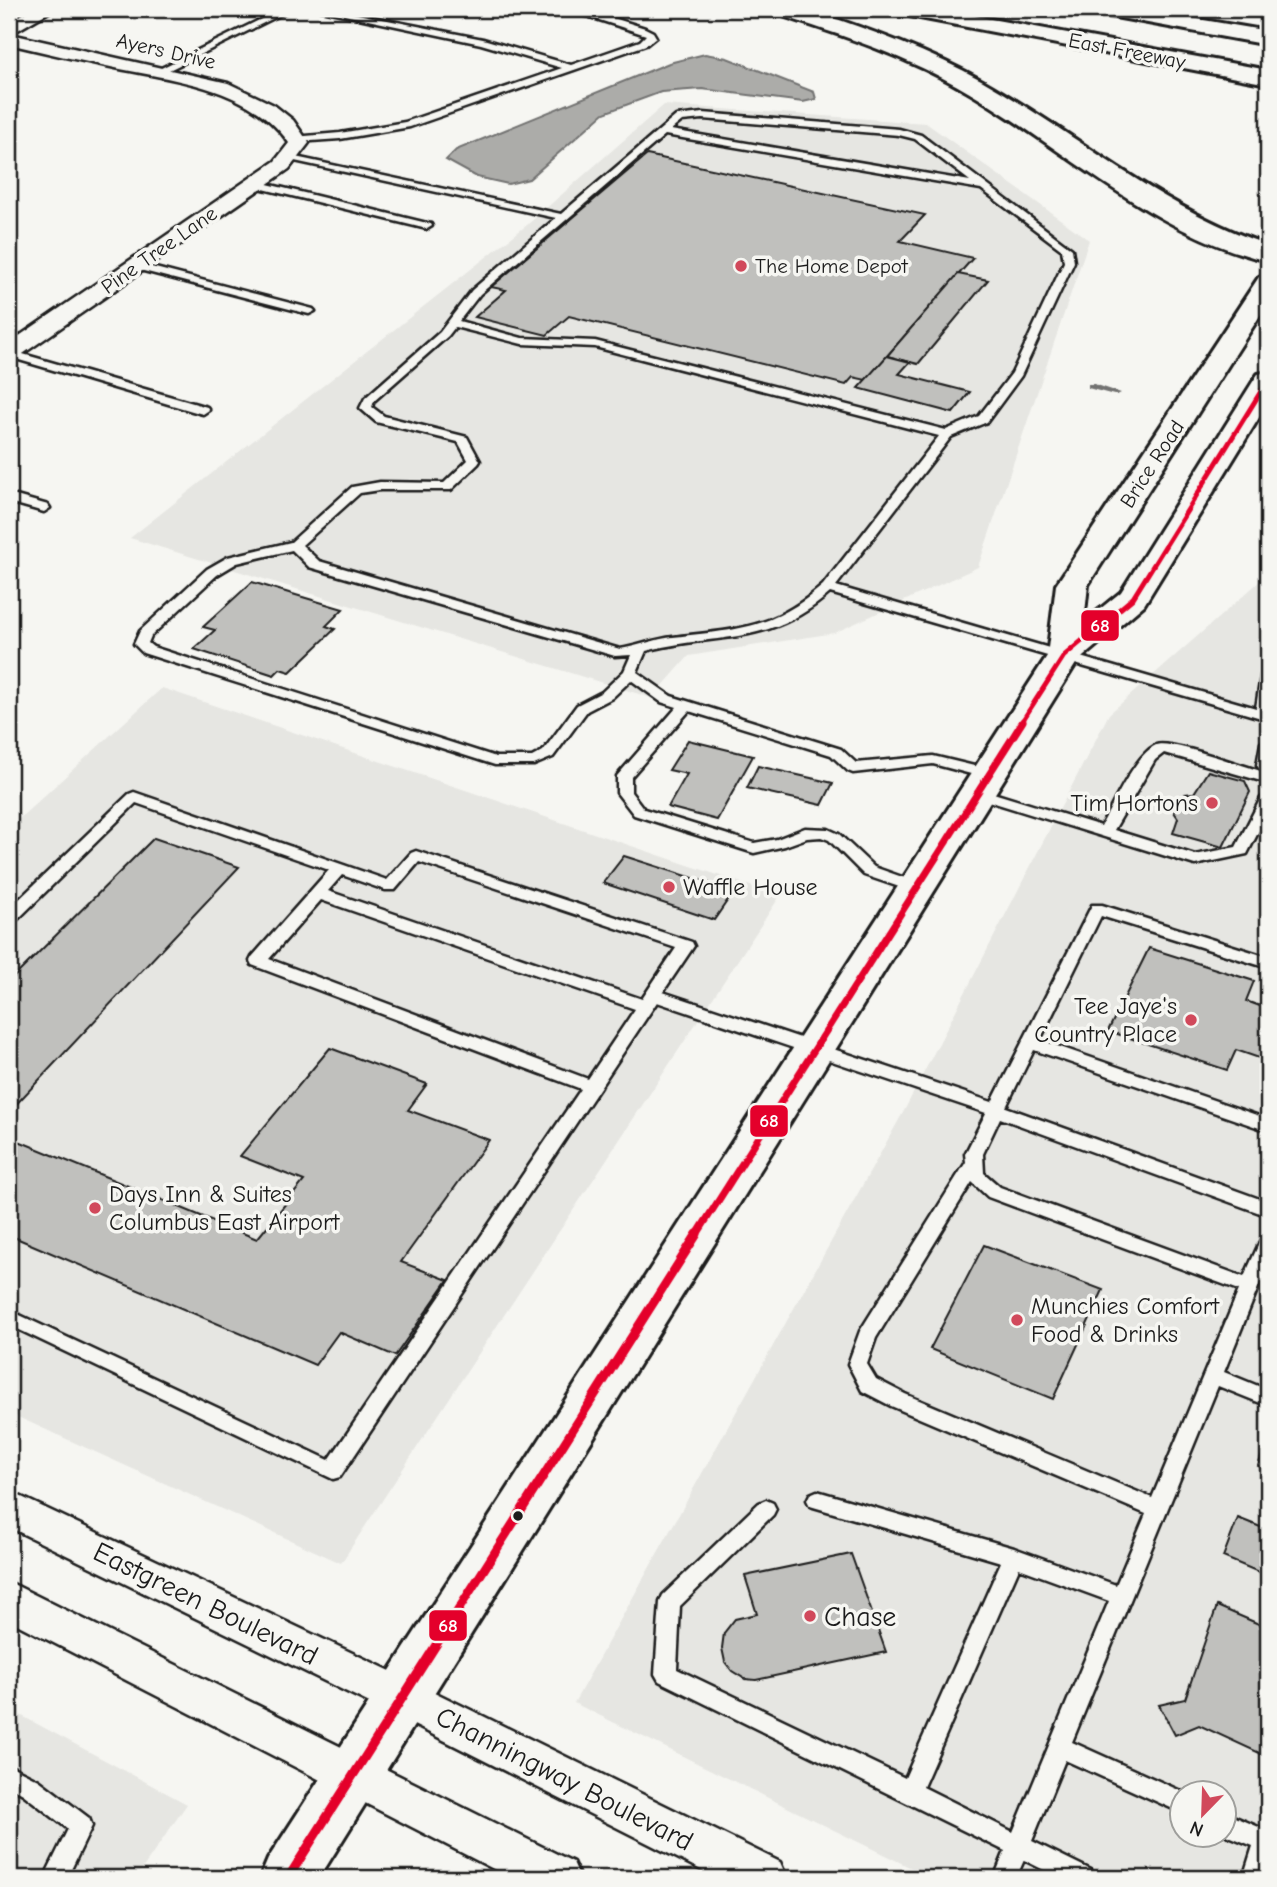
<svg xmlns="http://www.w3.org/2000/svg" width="1277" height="1887" font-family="'Comic Neue',sans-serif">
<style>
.built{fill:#e6e6e2;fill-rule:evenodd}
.water{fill:#acaca9;stroke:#727271;stroke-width:2}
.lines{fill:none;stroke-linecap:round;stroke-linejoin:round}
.stream{fill:#727271;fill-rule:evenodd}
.building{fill:#c0c0bd;stroke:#1c1c1c;stroke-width:2}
.service-casing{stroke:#1c1c1c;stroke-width:5}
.minor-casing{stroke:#1c1c1c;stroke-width:5}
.primary-casing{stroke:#1c1c1c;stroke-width:6}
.motorway-casing{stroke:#1c1c1c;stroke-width:6}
.service{fill:#f6f6f2;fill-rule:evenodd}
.minor{fill:#f6f6f2;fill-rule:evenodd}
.primary{fill:#f6f6f2;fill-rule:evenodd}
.motorway{fill:#f6f6f2;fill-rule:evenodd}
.bus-1-far2-casing{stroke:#f6f6f2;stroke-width:10}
.bus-1-far1-casing{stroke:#f6f6f2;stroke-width:12}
.bus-1-casing{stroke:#f6f6f2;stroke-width:14}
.bus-1-far2{stroke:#e4002b;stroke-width:5}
.bus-1-far1{stroke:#e4002b;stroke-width:7}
.bus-1{stroke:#e4002b;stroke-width:9}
.poi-dot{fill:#d1495b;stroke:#f6f6f2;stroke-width:2.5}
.bus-dot{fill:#1c1c1c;stroke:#f6f6f2;stroke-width:2.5}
.labels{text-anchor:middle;stroke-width:7;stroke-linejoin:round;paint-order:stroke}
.far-street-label{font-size:21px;fill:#1c1c1c;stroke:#f6f6f2}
.far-poi-label{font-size:21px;fill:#1c1c1c;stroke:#f6f6f2;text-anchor:start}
.poi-label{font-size:24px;fill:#1c1c1c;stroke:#f6f6f2;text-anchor:start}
.near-street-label{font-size:28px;fill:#1c1c1c;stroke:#f6f6f2}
.near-poi-label{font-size:28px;fill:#1c1c1c;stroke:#f6f6f2;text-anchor:start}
.line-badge{stroke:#f6f6f2;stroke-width:2.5}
.badge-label{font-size:19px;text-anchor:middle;font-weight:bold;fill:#fff}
</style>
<rect width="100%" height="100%" fill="#f6f6f2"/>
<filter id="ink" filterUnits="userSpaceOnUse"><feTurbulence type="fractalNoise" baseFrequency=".0143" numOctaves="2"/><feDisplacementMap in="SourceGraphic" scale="14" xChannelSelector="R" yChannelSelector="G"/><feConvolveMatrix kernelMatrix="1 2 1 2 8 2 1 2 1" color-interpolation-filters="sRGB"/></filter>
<g filter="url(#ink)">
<g class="built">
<path d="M664,105l262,18 163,117 -111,327 -144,66 -145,23 -37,42 -522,-160 397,-313z"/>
<path d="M1268,574v1304h-336l-358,-175 331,-594 204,-395zM1182,1792h42v42h-42z"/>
<path d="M162,688l618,208 -439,667 -332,-150v-585z"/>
<path d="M9,1709l178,95 -51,74h-127z"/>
</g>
<path class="water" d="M705,54l22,4 87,34 2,7 -13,3 -101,-13 -41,3 -57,21 -75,66 -21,5 -31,-7 -31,-17 10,-10 213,-87z"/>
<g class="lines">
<path class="stream" d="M1088,384h6l27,9 -4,2h-3l-26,-7z"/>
</g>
<g class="building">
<path d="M647,155l278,60 -25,26 73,17 -107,122 -13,-3 -7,8 -277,-69 -22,19 -72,-18 31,-27 -15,-3z"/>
<path d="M958,274l30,6 -70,84 -31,-8z"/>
<path d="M887,356l23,6 -11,12 71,18 -17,21 -95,-25z"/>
<path d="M252,582l91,27 -17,17 9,3 -45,43 -10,-3 -6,6 -80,-26 21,-19 -12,-3z"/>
<path d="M688,740l65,16 -36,64 -49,-13 19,-33 -18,-4z"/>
<path d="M758,766l75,17 -11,22 -75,-17z"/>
<path d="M1208,771l37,10 5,11 -27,55 -50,-14 5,-15 -4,-6 11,-18 9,-1z"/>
<path d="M154,838l85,29 -230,245v-130z"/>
<path d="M624,856l110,35 -20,29 -111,-37z"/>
<path d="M1149,948l105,33 -8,20 22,8v35l-6,15 -26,-9 -9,20 -119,-39z"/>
<path d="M330,1048l97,36 -19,26 81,30 -88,122 47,18 -53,76 -56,-24 -24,33 -306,-130v-98l248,102 47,-58 -64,-25z"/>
<path d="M984,1245l119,45 -50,109 -123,-50z"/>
<path d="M1268,1438v32l-10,-4z"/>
<path d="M1238,1518l30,12v46l-45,-19z"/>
<path d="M851,1554l35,98 -130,28 -11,-1 -13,-8 -7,-9 -3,-14 2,-15 11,-14 22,-5 -12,-38z"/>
<path d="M1217,1606l51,22v129l-69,-32 -24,10 -16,-30 26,-6z"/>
</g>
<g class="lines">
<g class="service-casing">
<g id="service">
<path d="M282,9h10l-131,65 -8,-2z"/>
<path d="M316,9h16l151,30 88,26 69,-24 6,-6 -59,-19 -35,-4 -4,-3 40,1 57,18 8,4 3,5 -10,8 -236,82 -70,12 -43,3 -5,-3 2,-2 46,-4 65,-11 157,-54 -81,-24z"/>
<path d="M703,113l196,16 22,6 151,114 2,13 -53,114 -34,46 -36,15 -115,149 420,122 5,-33 7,-4v49l-438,-127c-62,55 -112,39 -184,58l-9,21 34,24 170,53 15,14 77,-7 62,15 2,3 -2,3 -5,2 -57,-15 -80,9 -5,-2 -17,-16 -142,-44 -58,66v15l13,17 110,34 23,-4 28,-11 23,1 11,5 35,33 48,17 3,4 -3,4 -5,1 -53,-18 -35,-35 -8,-3 -14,1 -22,8 -31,7 -120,-38 -17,-22v-17l60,-69 -16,-5 -30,-22 -19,18 -25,13 -34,46 -19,8h-39l-352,-112 -9,-9 6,-13 67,-62 21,-12 63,-15 61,-55 28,-5 64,1 24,-23 -10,-18 -82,-20 -16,-14 5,-10 75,-66 32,-42 84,-72 -266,-58 -4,-1v-4l275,59 115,-98zM703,119l196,16 16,4 55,42 -299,-51 11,-9zM665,135l316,54 81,61 2,12 -52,111 -33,43 -33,14 -351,-89 -73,-3 -63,-17 21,-27zM455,327l67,17 73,3 344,89 -116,149c-51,45 -85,44 -150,52 -18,2 -35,9 -53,12l-301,-88 -17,-16 58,-52 20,-3h71l27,-26 2,-3 -13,-24 -83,-21 -12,-9 2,-6 74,-65zM292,550l17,17 306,89 16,-1 -7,16 -22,21 -25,13 -34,46 -11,6h-36l-343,-110 -5,-4 3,-7 66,-61 20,-12z"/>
<path d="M255,181l176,43 1,2 -5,3 -176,-43v-4z"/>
<path d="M136,263l177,46 2,2 -6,3 -177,-46 -1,-2z"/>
<path d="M9,350l198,57 2,3 -6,4 -4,-1 -190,-56z"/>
<path d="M9,494l39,11 2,3 -6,4 -35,-10z"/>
<path d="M1268,739v44l-104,-30 -9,7 -41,70 81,25 41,-8 25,-49 7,-5v20l-21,41 -52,11 -223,-69 -2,-3 7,-5 124,38c12,-21 34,-71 55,-81 13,-6 87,21 105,26l-4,-6 4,-22z"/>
<path d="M134,792l253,88 24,-27 5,-2 276,91 2,4 -31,46 329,110 100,-197h10l166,52v11l-167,-52 -61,124 228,79v12l-234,-81 -28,57 262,95v14l-268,-98 -17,36 1,19 16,14 244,90 18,-40 6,-2v28l-44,109 44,18v16l-50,-20 -146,356 111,50 -1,21 -117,-53 -33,81 59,29 3,8h-34l-36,-18 -8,18h-22l11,-27 -346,-170 -4,-7 5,-72 3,-7 96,-92 7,-3 7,3 3,6 -3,6 -93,91 -3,63 228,109 96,-216 -191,-56 -3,-6 3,-6 7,-3 197,57 102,37 30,-71 -255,-108 -29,-15 -14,-27 12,-33 106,-169 -1,-8 21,-41 -329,-111 -317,475 -7,2 -324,-154v-15l320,150 252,-371 -329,-124 -2,-4 2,-4 77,-87 -193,-67 -121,119 -6,1v-14l120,-115zM419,862l257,86 -34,51 -314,-108 14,-16 43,15h10zM321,900l314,109 -47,70 -319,-120zM972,1182l16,15 251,93 -87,208 -247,-104 -29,-15 -9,-15 9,-26zM1019,1568l90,33 -96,231 -90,-45z"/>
<path d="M9,1765l30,15 50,38 3,8 -25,52h-23l24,-49 -45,-35 -14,-8z"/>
<path d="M1224,1812l44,19v38l-3,9h-22l10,-32 -29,-12z"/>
</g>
</g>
<g class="minor-casing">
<g id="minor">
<path d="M32,9h22l-43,25 217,49 46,22 19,15 16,23 -20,26 -272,189 -8,2v-17l266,-182 14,-18c-37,-54 -109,-62 -169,-74 -37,-8 -74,-16 -111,-25v-22z"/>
<path d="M9,1491l409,193 362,178 7,16h-70l-329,-166 -379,-185z"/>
<path d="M9,1582l564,280 7,16h-69l-502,-258z"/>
</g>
</g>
<g class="primary-casing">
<path id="primary" d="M1268,275v28l-180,282 -4,37 37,-30 133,-212 4,-6 10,-2v31l-124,202 -67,57 -758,1216h-59l8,-19 779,-1203 9,-71 199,-302 4,-6z"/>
</g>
<g class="motorway-casing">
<g id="motorway">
<path d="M773,9h32l11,3c57,19 115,40 167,69 97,55 179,128 285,164v16c-113,-26 -202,-112 -300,-169 -59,-35 -126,-57 -192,-78z"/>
<path d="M893,9h44l331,61v14l-364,-69 -8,-1z"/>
<path d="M1093,9h46l129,22v14l-164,-30 -8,-1z"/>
</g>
</g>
<use href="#service" class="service"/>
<use href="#minor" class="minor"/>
<use href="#primary" class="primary"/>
<use href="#motorway" class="motorway"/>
<g class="bus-1-far2-casing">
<path id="bus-1-far2" d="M1021,723l43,-67 69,-58 135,-218"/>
</g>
<g class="bus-1-far1-casing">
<path id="bus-1-far1" d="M696,1236l327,-515"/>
</g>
<g class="bus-1-casing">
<path id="bus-1" d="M288,1878l409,-644"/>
</g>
<use href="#bus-1-far2" class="bus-1-far2"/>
<use href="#bus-1-far1" class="bus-1-far1"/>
<use href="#bus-1" class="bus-1"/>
</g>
</g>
<g class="poi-dot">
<circle cx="741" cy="266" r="7"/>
<circle cx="1212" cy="803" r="7"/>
<circle cx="669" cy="887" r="7"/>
<circle cx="1191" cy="1020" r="7"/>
<circle cx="95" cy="1208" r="7"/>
<circle cx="1017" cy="1320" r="7"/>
<circle cx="810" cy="1616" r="7"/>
</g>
<circle class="bus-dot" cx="518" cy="1516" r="6"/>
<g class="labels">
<g class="far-street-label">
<text transform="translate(166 51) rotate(13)" y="7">Ayers Drive</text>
<text transform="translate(1127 51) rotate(11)" y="7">East Freeway</text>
<text transform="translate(159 250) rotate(-35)" y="7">Pine Tree Lane</text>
<text transform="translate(1152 464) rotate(-57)" y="7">Brice Road</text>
</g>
<g class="far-poi-label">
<text x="755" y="273">The Home Depot</text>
</g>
<g class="poi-label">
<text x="1198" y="811" text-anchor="end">Tim Hortons</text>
<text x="683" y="895">Waffle House</text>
<text x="1177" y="1014" text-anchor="end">Tee Jaye's<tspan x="1177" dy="28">Country Place</tspan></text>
<text x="109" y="1202">Days Inn &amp; Suites<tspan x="109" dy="28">Columbus East Airport</tspan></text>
<text x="1031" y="1314">Munchies Comfort<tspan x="1031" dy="28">Food &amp; Drinks</tspan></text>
</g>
<g class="near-street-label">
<text transform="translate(206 1603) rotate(26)" y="10">Eastgreen Boulevard</text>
<text transform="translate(565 1778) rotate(27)" y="10">Channingway Boulevard</text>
</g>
<g class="near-poi-label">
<text x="824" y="1626">Chase</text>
</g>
</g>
<g class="line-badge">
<rect x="1080" y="609" width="40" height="33" rx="7" fill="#e4002b"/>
<rect x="749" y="1104" width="40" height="34" rx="7" fill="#e4002b"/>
<rect x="428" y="1609" width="40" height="33" rx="7" fill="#e4002b"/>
</g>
<g class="badge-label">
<text x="1100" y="632">68</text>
<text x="769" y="1127">68</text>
<text x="448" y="1632">68</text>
</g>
<rect width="1277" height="1887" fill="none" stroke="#f6f6f2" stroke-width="35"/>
<rect x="18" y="18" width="1242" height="1852" fill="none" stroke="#1c1c1c" stroke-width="2.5" filter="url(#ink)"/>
<g transform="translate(1203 1814) rotate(203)"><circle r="33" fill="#f6f6f2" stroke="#9f9f9c" stroke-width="2"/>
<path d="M0-5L12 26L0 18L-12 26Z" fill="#d1495b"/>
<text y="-10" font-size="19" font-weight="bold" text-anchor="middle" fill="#1c1c1c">N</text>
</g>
</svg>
